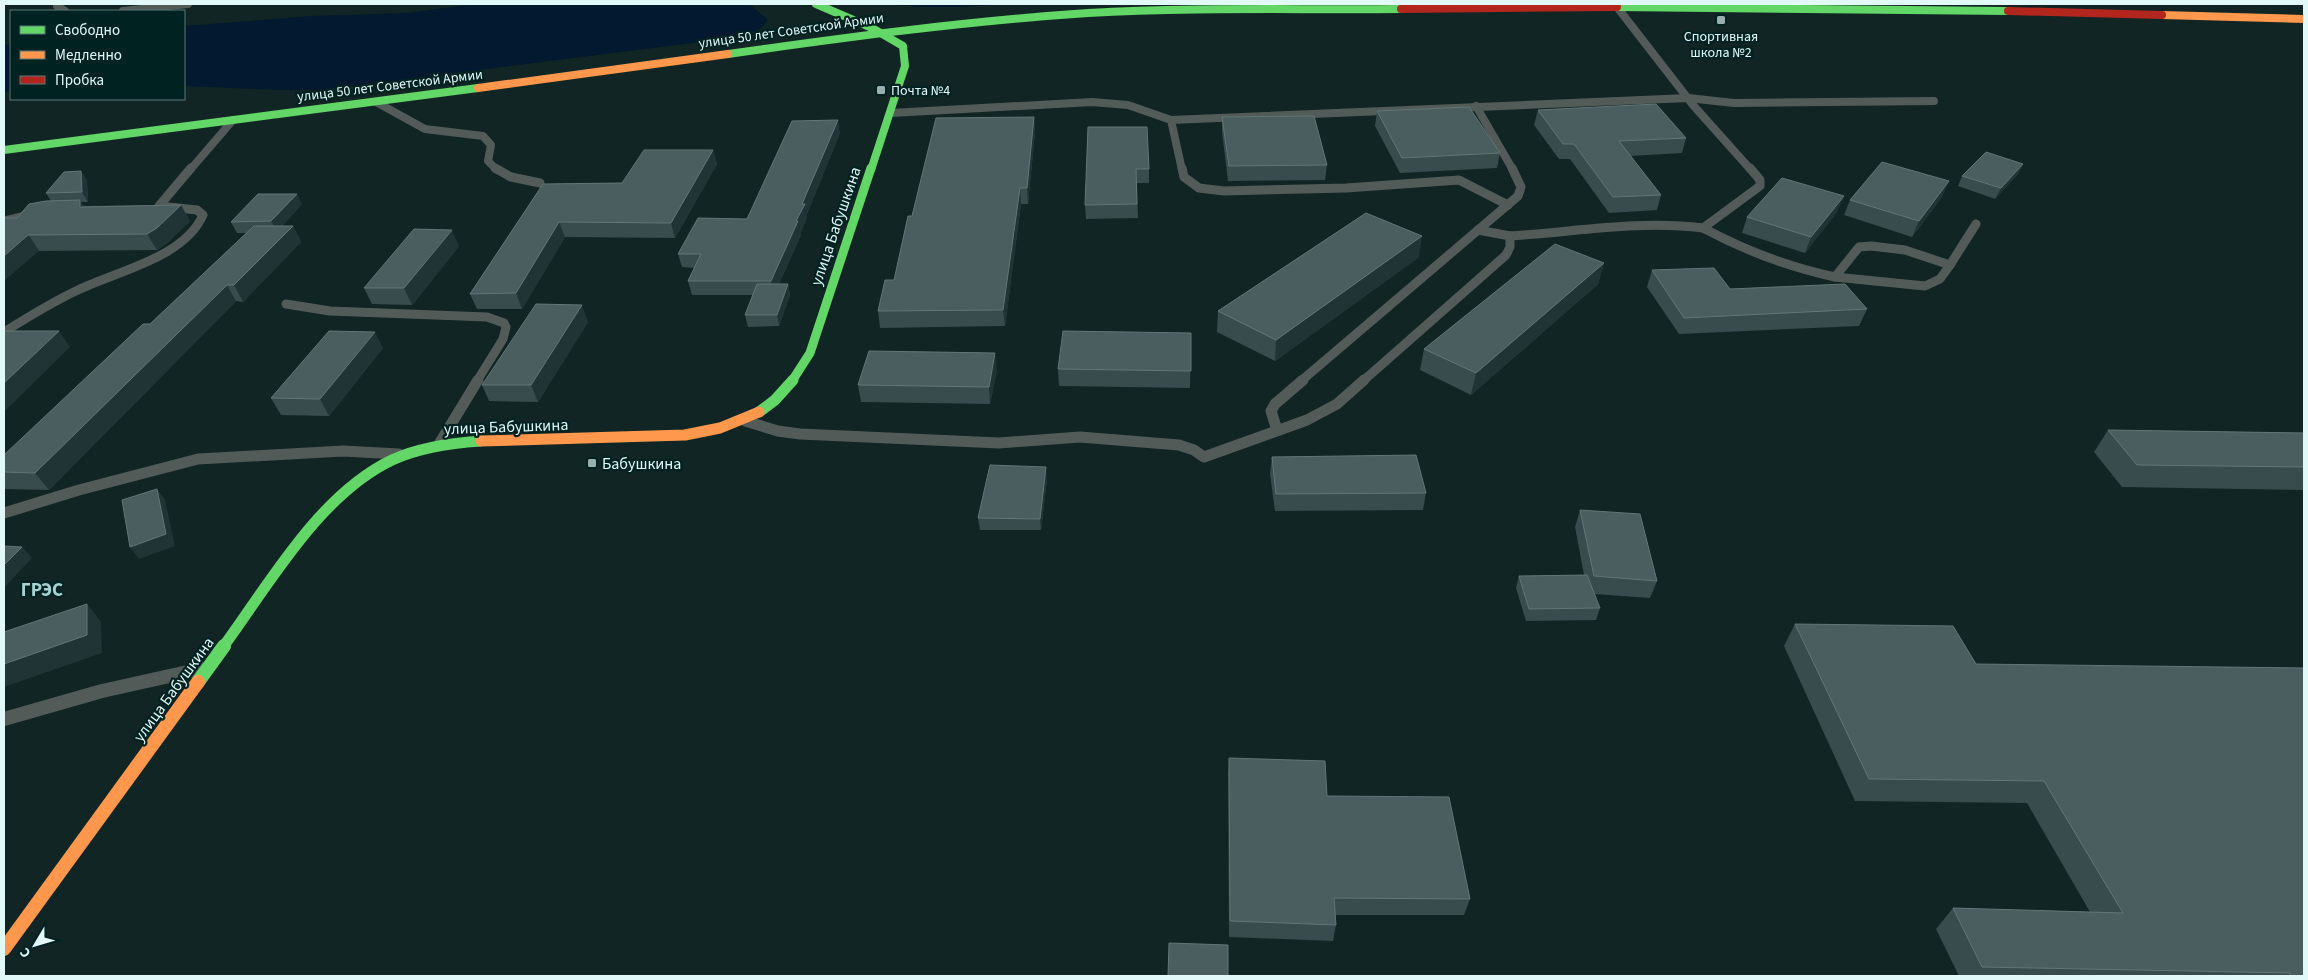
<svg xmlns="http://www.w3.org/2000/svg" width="2308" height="980" font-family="'Source Sans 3',sans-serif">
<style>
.water{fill:#02192f}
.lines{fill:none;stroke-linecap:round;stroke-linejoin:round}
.lane-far3{stroke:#535b59;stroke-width:8}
.lane-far2{stroke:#535b59;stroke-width:9}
.lane-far1{stroke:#535b59;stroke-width:11}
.lane{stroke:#535b59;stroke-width:14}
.fast-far3{stroke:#63d668;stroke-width:8}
.fast-far2{stroke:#63d668;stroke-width:9}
.fast-far1{stroke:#63d668;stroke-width:11}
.fast{stroke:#63d668;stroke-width:14}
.slow-far2{stroke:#ff974d;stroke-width:8}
.slow-far1{stroke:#ff974d;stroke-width:11}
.slow{stroke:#ff974d;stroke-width:14}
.jam{stroke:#b3261e;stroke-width:8}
.wall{fill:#384b4d}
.shaded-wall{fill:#213435}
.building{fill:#4a5e5f;stroke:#627677}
.poi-dot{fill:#98afae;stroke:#002322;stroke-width:2}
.labels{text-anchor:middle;stroke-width:4.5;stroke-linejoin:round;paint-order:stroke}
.far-street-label{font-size:14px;fill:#e1f9f8;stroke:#002322}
.far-poi-label{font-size:14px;fill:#e1f9f8;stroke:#002322}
.street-label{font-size:16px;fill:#e1f9f8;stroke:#002322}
.poi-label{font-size:16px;fill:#e1f9f8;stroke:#002322;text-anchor:start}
.quarter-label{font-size:19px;font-weight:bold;fill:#a4d3d1;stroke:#002322}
</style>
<rect width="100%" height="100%" fill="#112524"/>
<g class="water">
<path d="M474,4h275l19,16 -8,9 -20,8 -419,53h-42l-95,-4v-60l128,-10 96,-3z"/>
<path d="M886,4h120c-40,3 -80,5 -120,0z"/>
<path d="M11,44v47l-7,1v-47z"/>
</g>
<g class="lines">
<g class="lane-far3">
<path d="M58,4l-1,2 8,5"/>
<path d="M1617,7l76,98 58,65"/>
<path d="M123,11l65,-7"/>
<path d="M376,102l49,27 58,7 8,9 -3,16 9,9"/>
<path d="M1476,106l37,64"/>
<path d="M891,113l201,-11 36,3 43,15 11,50"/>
<path d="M1171,120l517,-22 46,5 200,-2"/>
<path d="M190,170l43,-50"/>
</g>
<g class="lane-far2">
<path d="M495,168l16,9 29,6"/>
<path d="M1182,168l2,9 15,11 25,3 122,-3 113,-8 49,25"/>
<path d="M1750,168l10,12v6l-57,42c43,23 85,39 132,49"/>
<path d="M4,221l29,-7"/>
<path d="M1510,236c65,-4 128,-16 193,-8"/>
<path d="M1871,246l34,4 45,15 -10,14 -15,7 -90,-9 24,-30z"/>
<path d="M1950,265l26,-41"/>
<path d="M286,304l44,7 157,6 17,6 2,4 -3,12 -26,42"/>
<path d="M4,332c24,-15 48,-30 74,-42 39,-19 106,-32 125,-75l-6,-5 -38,-4 32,-38"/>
<path d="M1301,381l217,-185 3,-9 -9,-19"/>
<path d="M1363,381l143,-126 4,-8v-11l-32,-6"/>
</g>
<g class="lane-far1">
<path d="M745,421l33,10 22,3 199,9 81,-6 99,8 15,5 10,7 103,-37 30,-16 27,-24"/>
<path d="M1277,430l-6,-19 4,-7 28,-24"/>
<path d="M439,444l39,-64"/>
<path d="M4,513l75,-23 119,-31 145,-8 56,3"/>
</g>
<path class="lane" d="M4,719l98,-28 99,-22"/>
<g class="fast-far3">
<path d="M816,4l56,24 31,18 2,20 -34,104"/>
<path d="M1617,7l391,4"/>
<path d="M728,54c120,-17 239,-33 360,-41 104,-6 209,-3 313,-4"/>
<path d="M4,150l474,-62"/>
</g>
<path class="fast-far2" d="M792,381l18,-28 61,-185"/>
<g class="fast-far1">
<path d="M759,412l16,-12 18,-20"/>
<path d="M223,647c47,-64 96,-152 169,-187 28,-13 59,-17 89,-19"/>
</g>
<path class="fast" d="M198,682l26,-36"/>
<g class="slow-far2">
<path d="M2162,15l142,4"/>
<path d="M478,88l250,-34"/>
</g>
<path class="slow-far1" d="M481,441l204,-6 35,-7 39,-16"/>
<path class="slow" d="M4,949l194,-267"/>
<g class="jam">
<path d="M1401,9l216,-2"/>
<path d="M2008,11l154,4"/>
</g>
</g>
<g class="wall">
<path d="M1538,110l148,28 -4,15 -52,3 31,39 -4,15 -48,3 -39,-54h-11l-25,-34z"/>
<path d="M1377,111l123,42 -3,15 -97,5 -25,-47z"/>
<path d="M1034,117l1,15 -7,72h-7l-16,122 -125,2 -2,-17 16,-31 18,-64z"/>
<path d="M1222,117l105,48 -2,15 -97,1 -6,-49z"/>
<path d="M1088,127l61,42v14h-12l1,35 -52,1 -1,-14z"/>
<path d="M840,133l-33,81v3l-6,15v3l-22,49h9l2,11 -11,31 -31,1 -3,-12 8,-20h-61l-4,-14 6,-13 -12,-1 -4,-13 69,-35z"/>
<path d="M713,150l4,14 -42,74 -110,-1 -43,72h-45l-7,-15 73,-110 79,-1z"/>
<path d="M2023,164l-5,10 -23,25 -37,-13 4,-10z"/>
<path d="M81,171l6,10 1,21h-7l3,4 97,-1 9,16 -24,23 -9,6 -118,1 -22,-33 34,-17 -5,-8z"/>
<path d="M1942,197l-30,40 -68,-22 6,-15z"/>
<path d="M302,204l-20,22h11l8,16 -58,60 -7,-1 -187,189 -45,-1v-34l146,-131 96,-91h-9l-6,-11z"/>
<path d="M1837,212l-32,41 -63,-20 5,-16z"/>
<path d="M459,246l-47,59 -40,-1 -8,-16z"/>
<path d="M1419,257l-144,104 -58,-29 1,-21z"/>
<path d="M1604,263l-6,21 -127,111 -51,-25 4,-21z"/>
<path d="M1652,270l78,19 137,20 -8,17 -180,8 -32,-47z"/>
<path d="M588,322l-50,80 -49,-1 -7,-16z"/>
<path d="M1191,333l-1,55 -131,-2 -1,-17z"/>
<path d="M383,348l-54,68 -48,-1 -10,-17z"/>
<path d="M997,370l-7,34 -129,-2 -3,-17z"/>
<path d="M2108,430l196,3v57l-182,-3 -28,-35z"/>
<path d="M1272,457l154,36 -3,17 -148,1 -5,-37z"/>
<path d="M1047,479l-6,51h-61l-2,-12z"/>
<path d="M1580,510l77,71 -7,17 -56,-4 6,14 -4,12 -70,1 -10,-33 3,-12 65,-1 -9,-48z"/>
<path d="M1795,624l181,40 328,312h-345l-23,-47 17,-21 137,4 -63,-109 -172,-2 -71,-155z"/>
<path d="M1229,758l98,38 143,103 -6,16h-129l1,10 -3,16 -104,-4 -1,-162z"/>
</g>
<g class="shaded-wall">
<path d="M1034,117l1,15 -7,72 -1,-16z"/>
<path d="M838,120l2,13 -33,81v3l-6,15v3l-27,60 -3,-14 25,-60 6,-17z"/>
<path d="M713,150l4,14 -42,74 -4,-15z"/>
<path d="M2023,164l-5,10 -23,25 6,-11z"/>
<path d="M81,171l6,10 1,21 -6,-10z"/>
<path d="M1949,181l-7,16 -30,40 7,-16z"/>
<path d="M1020,188l1,16 -16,122 -2,-16z"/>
<path d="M297,194l5,10 -25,28 -6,-11z"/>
<path d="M1844,196l-7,16 -32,41 6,-16z"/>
<path d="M80,200l9,15 -9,-8z"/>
<path d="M181,205l9,16 -24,23 -9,6 -10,-16z"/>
<path d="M559,222l6,15 -43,72 -6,-16z"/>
<path d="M293,226l8,16 -58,60 -9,-17z"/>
<path d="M452,230l7,16 -47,59 -8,-17z"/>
<path d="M28,235l11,16 -35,30v-25z"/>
<path d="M1422,236l-3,21 -144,104 1,-21z"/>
<path d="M1604,263l-6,21 -127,111 5,-22z"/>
<path d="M788,284l2,11 -11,31 -2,-11z"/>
<path d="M227,285l9,16 -187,189 -14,-17z"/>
<path d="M582,305l6,17 -50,80 -7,-17z"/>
<path d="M59,331l11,16 -66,65v-29z"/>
<path d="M375,332l8,16 -54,68 -9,-17z"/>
<path d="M995,353l2,17 -7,34 -1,-17z"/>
<path d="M1046,467l1,12 -6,51 -1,-11z"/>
<path d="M157,489l8,11 10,46 -36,13 -9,-12z"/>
<path d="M22,547l10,11 -28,30v-23z"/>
<path d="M87,604l14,18 1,31 -98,34v-23z"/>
</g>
<g class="building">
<path d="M1656,104l30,34 -67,3 42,54 -48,2 -39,-53h-11l-25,-34z"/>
<path d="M1469,107l31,46 -98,5 -25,-47z"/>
<path d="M1314,116l13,49 -98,1 -7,-49z"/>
<path d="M1034,117l-7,71h-7l-17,122 -125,1 7,-31h9l14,-64h4l24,-98z"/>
<path d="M838,120l-36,84h3l-9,17h2l-27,60h-83l13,-27h-23l20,-36 49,1 45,-98z"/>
<path d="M1088,127h59l2,42h-13l1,35 -52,1z"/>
<path d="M644,150h69l-42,73 -112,-1 -43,71 -46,1 73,-110 79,-1z"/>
<path d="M1986,152l37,12 -22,24 -39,-12z"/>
<path d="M1882,162l67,19 -30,40 -69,-21z"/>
<path d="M81,171l1,21 -36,1 18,-21z"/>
<path d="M1782,178l62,18 -33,41 -64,-20z"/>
<path d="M258,194h39l-26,27 -40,1z"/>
<path d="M80,200v7l101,-2 -24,23 -10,6 -119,1 -24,21v-38h13l12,-14 17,-3z"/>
<path d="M1366,213l56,23 -146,104 -58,-29z"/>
<path d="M254,226h39l-59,59h-7l-192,188 -31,-1v-17l139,-131h7z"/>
<path d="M414,229l38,1 -48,58h-40z"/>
<path d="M1555,244l49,19 -128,110 -52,-24z"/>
<path d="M1714,268l16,21 115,-5 22,25 -183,9 -32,-48z"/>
<path d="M757,284h31l-11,31h-32z"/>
<path d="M536,304l46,1 -51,80h-49z"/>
<path d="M4,331h55l-55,52z"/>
<path d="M329,331l46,1 -55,67 -49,-1z"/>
<path d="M1063,331l128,2v38l-133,-2z"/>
<path d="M869,351l126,2 -6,34 -131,-2z"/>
<path d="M2108,430l196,3v34l-167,-2z"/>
<path d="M1416,455l10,38 -150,1 -4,-37z"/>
<path d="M990,465l56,2 -6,52 -62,-1z"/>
<path d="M157,489l9,45 -36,13 -8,-47z"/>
<path d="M1580,510l60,4 17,67 -63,-5z"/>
<path d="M4,546l18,1 -18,18z"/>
<path d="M1587,575l13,33 -71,1 -10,-33z"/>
<path d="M87,604v31l-83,29v-32z"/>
<path d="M1795,624l158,2 23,38 328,4v308h-14v-3l-308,-6 -29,-59 170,5 -79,-132 -175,-2z"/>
<path d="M1229,758l96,3 2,35 122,1 21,102 -136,-1 2,27 -106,-4z"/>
<path d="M1169,943l59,2v31h-60z"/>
</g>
<g class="poi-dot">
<rect x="1716" y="15" width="10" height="10" rx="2.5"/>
<rect x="876" y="85" width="10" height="10" rx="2.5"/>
<rect x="587" y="458" width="10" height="10" rx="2.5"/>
</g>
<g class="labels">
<g class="far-street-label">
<text transform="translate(791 30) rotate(-8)" y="5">улица 50 лет Советской Армии</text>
<text transform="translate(390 85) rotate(-7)" y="5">улица 50 лет Советской Армии</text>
</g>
<g class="far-poi-label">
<text x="1721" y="41">Спортивная<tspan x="1721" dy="16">школа №2</tspan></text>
<text x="891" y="95" text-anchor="start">Почта №4</text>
</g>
<g class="street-label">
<text transform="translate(835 226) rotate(-71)" y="6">улица Бабушкина</text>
<text transform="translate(506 426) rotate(-2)" y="6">улица Бабушкина</text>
<text transform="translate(173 689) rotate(-54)" y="6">улица Бабушкина</text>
</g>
<g class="poi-label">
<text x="602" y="469">Бабушкина</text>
</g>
<g class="quarter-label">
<text x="42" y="596">ГРЭС</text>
</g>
</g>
<rect width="2308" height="980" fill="none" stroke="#e1f9f8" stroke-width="10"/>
<rect x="10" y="10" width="175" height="90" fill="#002322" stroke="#5a7978"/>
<rect x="20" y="26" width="25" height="8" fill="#63d668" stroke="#5a7978"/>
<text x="55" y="35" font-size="15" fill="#e1f9f8">Свободно</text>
<rect x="20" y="51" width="25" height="8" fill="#ff974d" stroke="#5a7978"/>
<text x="55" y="60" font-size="15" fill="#e1f9f8">Медленно</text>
<rect x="20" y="76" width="25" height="8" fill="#b3261e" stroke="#5a7978"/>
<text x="55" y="85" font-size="15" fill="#e1f9f8">Пробка</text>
<g transform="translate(35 945) rotate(232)" stroke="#002322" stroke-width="4" paint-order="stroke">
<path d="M0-4L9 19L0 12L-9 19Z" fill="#e1f9f8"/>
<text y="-8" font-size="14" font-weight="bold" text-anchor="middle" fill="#e1f9f8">С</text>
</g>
</svg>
